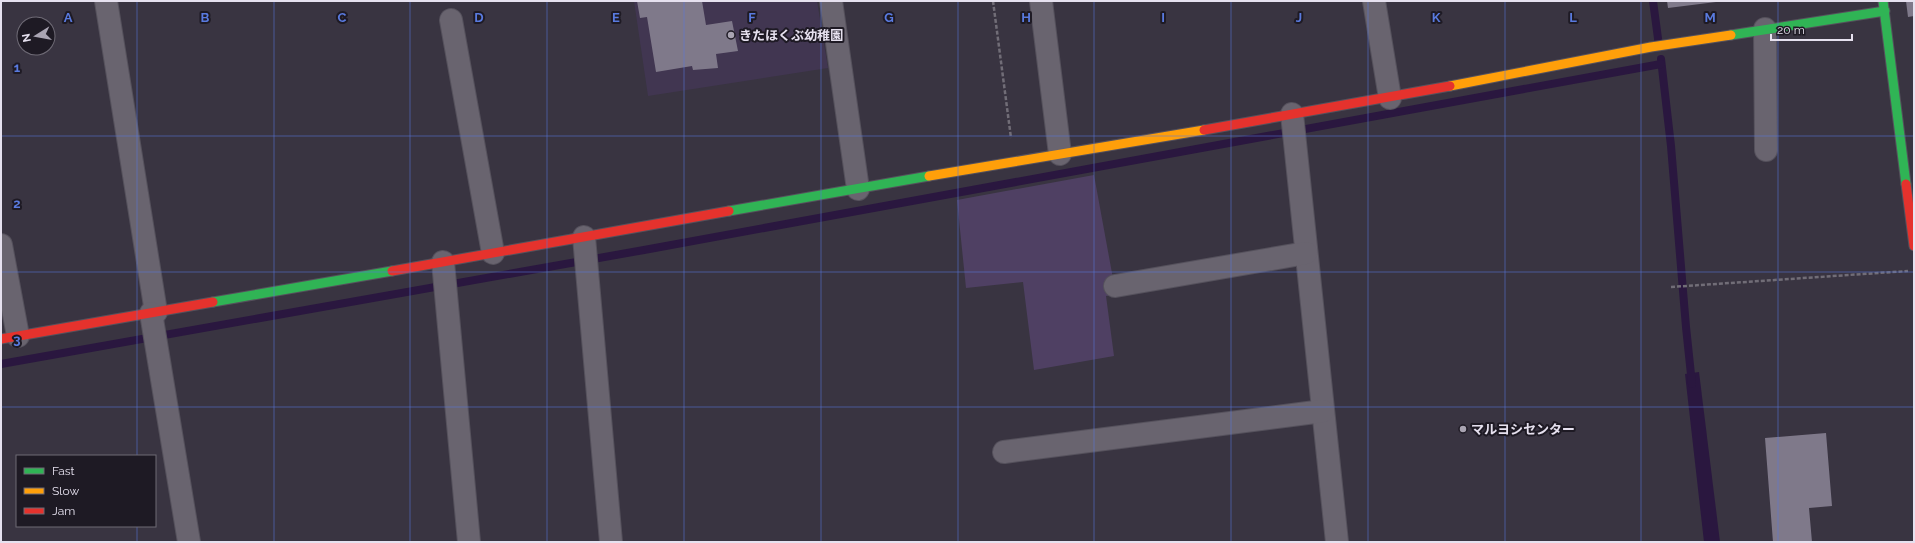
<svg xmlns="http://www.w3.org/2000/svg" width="1915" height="543" font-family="Raleway,'Noto Sans JP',sans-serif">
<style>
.built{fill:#413651}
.green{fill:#4f4063}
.water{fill:#2a173f}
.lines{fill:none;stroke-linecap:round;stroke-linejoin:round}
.stream{stroke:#2a173f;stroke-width:8}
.building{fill:#7f798a}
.street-casing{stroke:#55515c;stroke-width:24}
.fast-casing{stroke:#55515c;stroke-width:11}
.slow-casing{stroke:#55515c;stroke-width:11}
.jam-casing{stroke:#55515c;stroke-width:11}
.path{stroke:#716d77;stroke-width:2.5;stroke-dasharray:4 2;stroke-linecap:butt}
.street{stroke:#69646f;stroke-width:22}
.fast{stroke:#30b455;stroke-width:9}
.slow{stroke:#ff9f0a;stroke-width:9}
.jam{stroke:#e5322d;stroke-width:9}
.grid{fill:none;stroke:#597adf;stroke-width:1;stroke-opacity:0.55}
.poi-dot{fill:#a9a4b2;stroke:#1e1a24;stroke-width:1.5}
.labels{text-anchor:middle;stroke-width:4;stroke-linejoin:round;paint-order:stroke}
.poi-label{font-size:13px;font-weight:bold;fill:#e6e1ef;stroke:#1e1a24;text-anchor:start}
.grid-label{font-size:13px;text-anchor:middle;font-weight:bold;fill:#597adf;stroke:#1e1a24;stroke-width:4;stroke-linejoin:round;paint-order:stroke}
</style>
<rect width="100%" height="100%" fill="#393441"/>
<path class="built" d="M634,1h183l11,67 -180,28z"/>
<path class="green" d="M1094,175l22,120 -10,1 8,60 -80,14 -11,-88 -57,6 -9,-88z"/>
<path class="water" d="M1699,372l21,170h-16l-19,-168z"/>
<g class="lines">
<g class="stream">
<path d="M1653,1l6,45"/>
<path d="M1661,59l10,87 15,181 6,57"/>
<path d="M1,364l643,-114 1017,-186"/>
</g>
</g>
<g class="building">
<path d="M637,1h65l4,24 26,-4 6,30 -22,3 2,14 -25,2 -1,-4 -36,6 -9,-55 -7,1z"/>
<path d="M1667,1h49v1l-48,6z"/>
<path d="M1906,1h8v15l-6,1z"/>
<path d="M1826,433l6,73 -23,2 3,34h-39l-8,-104z"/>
</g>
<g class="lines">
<g class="street-casing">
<g id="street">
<path d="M106,1l50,311"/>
<path d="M831,1l27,188"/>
<path d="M1041,1l19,153"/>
<path d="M1374,1l16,97"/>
<path d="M451,20l42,233"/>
<path d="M1765,29l1,121"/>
<path d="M1292,114l45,428"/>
<path d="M584,237l27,305"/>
<path d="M1,245l17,91"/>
<path d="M443,262l26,280"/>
<path d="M1115,286l191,-33"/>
<path d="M151,313l38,229"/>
<path d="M1004,452l319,-41"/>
</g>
</g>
<g class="fast-casing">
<g id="fast">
<path d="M1883,1l23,183"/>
<path d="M1731,35l154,-24"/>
<path d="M729,211l200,-35"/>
<path d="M213,302l179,-31"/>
</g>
</g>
<g class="slow-casing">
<g id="slow">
<path d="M1450,86l201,-39 80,-12"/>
<path d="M929,176l275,-46"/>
</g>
</g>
<g class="jam-casing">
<g id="jam">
<path d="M1204,130l246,-44"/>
<path d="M1906,184l8,62"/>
<path d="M392,271l337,-60"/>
<path d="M1,339l212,-37"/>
</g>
</g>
<g class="path">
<path d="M993,1l18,137"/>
<path d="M1671,287l237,-16"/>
</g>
<use href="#street" class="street"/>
<use href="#fast" class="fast"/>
<use href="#slow" class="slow"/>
<use href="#jam" class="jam"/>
</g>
<path class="grid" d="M137,1v455M274,1v541M410,1v541M547,1v541M684,1v541M821,1v541M958,1v541M1094,1v541M1231,1v541M1368,1v541M1505,1v541M1641,1v541M1778,1v541M1,136h1913M1,272h1913M1,407h1913M137,526v16"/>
<g class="poi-dot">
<circle cx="731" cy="35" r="4"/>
<circle cx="1463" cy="429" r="4"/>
</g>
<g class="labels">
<g class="poi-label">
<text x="739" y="40">きたほくぶ幼稚園</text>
<text x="1471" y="434">マルヨシセンター</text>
</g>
</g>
<g class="grid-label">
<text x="68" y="22">A</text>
<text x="205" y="22">B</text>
<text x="342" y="22">C</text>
<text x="479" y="22">D</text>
<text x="616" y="22">E</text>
<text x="752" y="22">F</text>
<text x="889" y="22">G</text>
<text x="1026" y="22">H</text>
<text x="1163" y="22">I</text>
<text x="1299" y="22">J</text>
<text x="1436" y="22">K</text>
<text x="1573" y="22">L</text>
<text x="1710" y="22">M</text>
<text x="17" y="72">1</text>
<text x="17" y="208">2</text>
<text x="17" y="344">3</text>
</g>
<rect width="1915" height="543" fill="none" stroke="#e6e1ef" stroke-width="4"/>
<rect x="16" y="455" width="140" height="72" fill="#1e1a24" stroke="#6e6a75"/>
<rect x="24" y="468" width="20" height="6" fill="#30b455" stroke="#6e6a75"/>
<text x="52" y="475" font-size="12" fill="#e6e1ef">Fast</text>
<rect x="24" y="488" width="20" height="6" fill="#ff9f0a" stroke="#6e6a75"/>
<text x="52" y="495" font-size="12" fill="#e6e1ef">Slow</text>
<rect x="24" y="508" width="20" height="6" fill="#e5322d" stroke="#6e6a75"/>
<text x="52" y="515" font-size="12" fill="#e6e1ef">Jam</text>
<g transform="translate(36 36) rotate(259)"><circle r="19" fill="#1e1a24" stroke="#6e6a75"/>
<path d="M0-3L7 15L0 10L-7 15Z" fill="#a9a4b2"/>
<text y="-6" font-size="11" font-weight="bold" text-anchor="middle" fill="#e6e1ef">N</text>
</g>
<path d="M1771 34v6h81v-6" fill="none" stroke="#e6e1ef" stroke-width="2"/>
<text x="1777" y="34" font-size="12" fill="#e6e1ef" stroke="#1e1a24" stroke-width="3" paint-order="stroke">20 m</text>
</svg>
